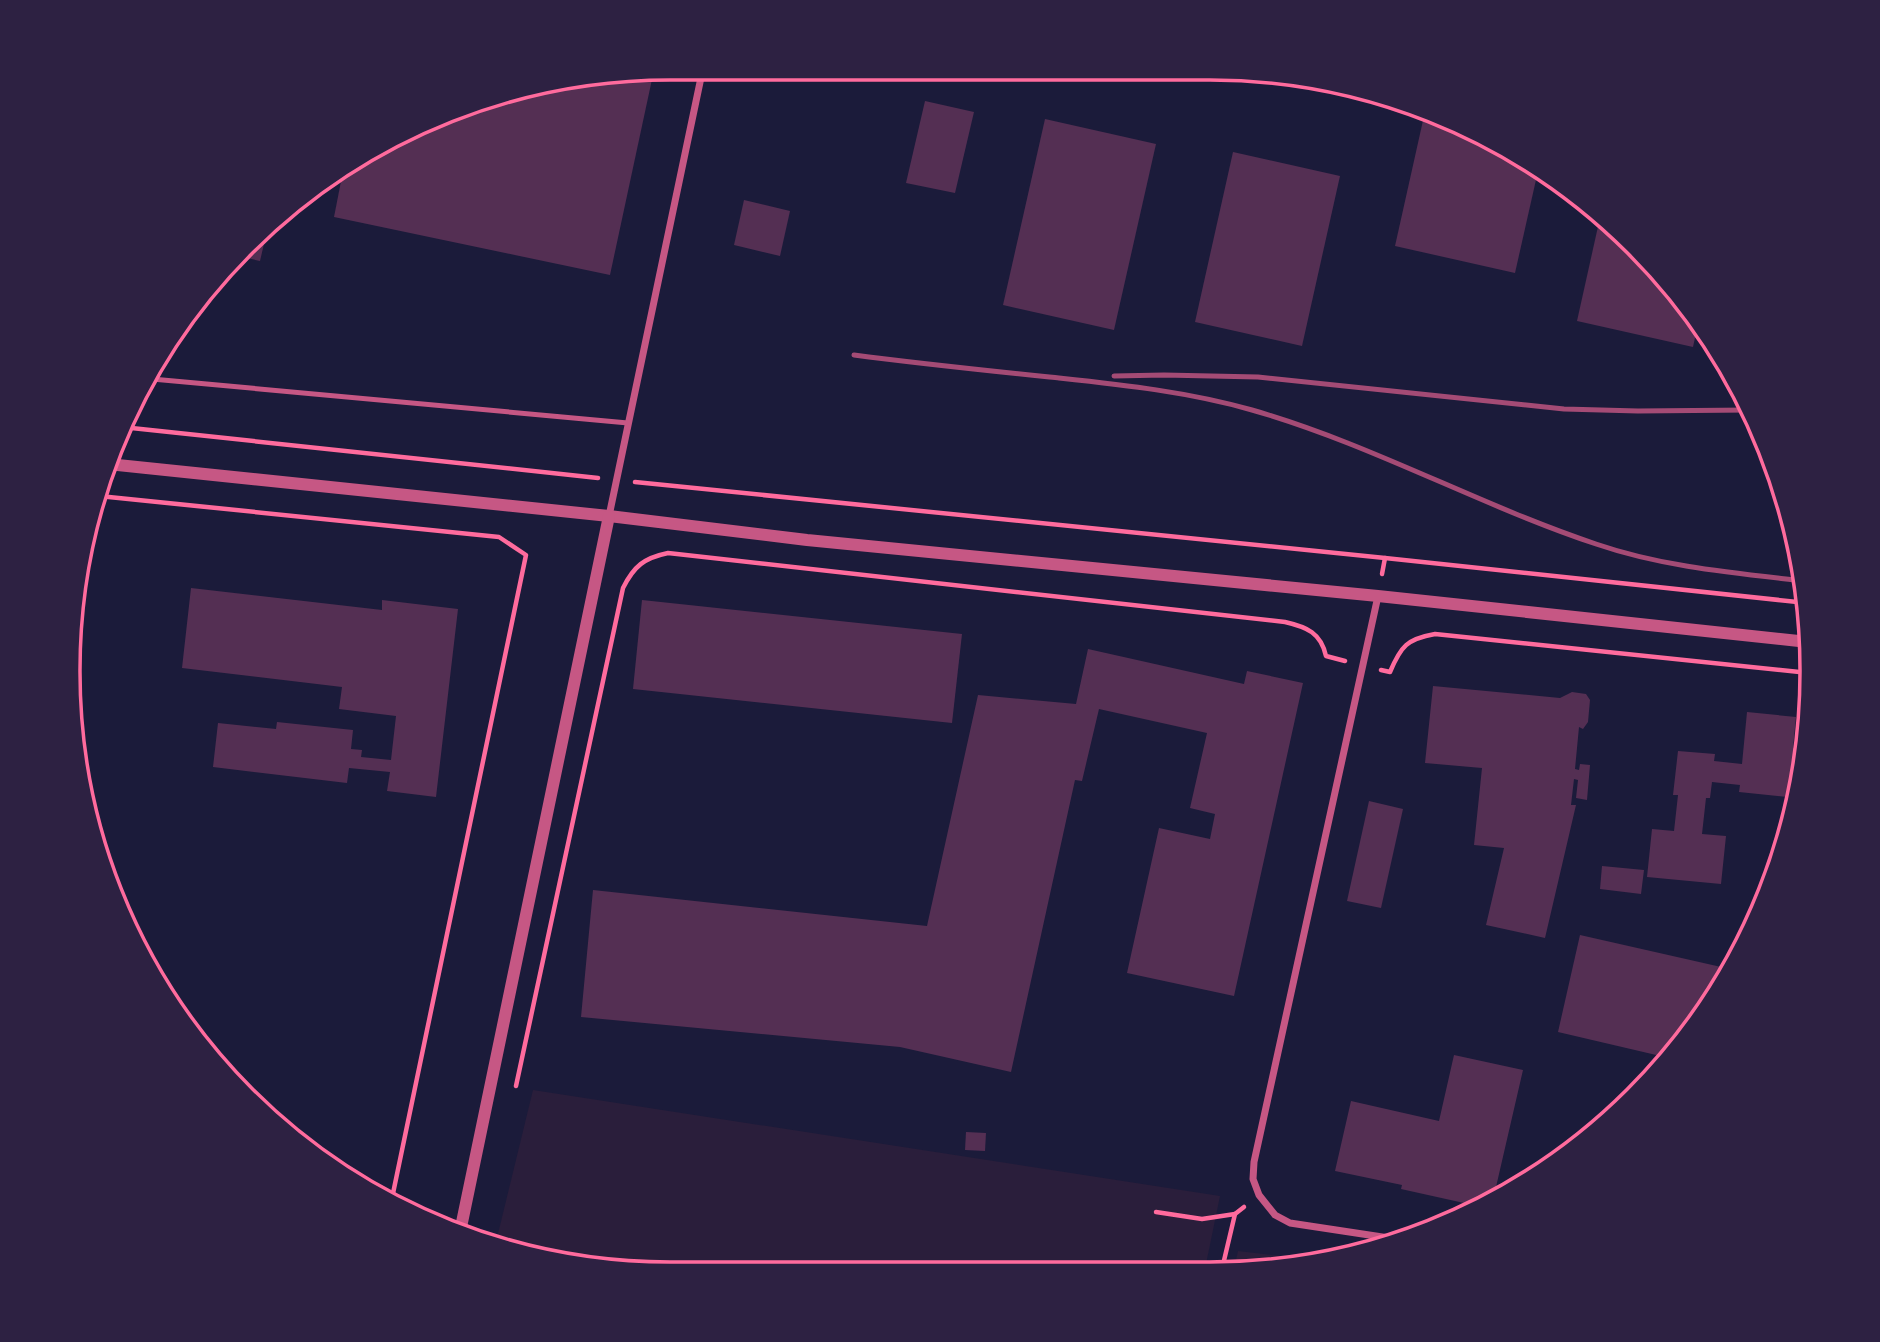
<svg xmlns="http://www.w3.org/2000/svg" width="1880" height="1342" font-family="Karla,sans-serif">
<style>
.green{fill:#2a1e3b}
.building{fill:#542f53}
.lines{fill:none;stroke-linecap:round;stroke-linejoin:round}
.path{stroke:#ff6b9d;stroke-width:4.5}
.service{stroke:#c65784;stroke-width:5}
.minor{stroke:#c65784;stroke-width:7}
.tertiary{stroke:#c65784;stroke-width:12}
.rail{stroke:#a44b75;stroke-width:5}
.rim{fill:none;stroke:#ff6b9d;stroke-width:3.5}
</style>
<rect width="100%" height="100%" fill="#1b1b3a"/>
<g class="green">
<path d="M533,1090l687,106 -15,73 -573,3 -117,-19 -20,-7z"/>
<path d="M1238,1251l77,9 -27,9h-54z"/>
</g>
<g class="building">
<path d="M654,70l-44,205 -276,-58 10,-51 171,-77z"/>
<path d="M925,101l49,11 -19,81 -49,-10z"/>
<path d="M1424,116l87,33 27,22 -23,102 -120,-27z"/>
<path d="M1045,119l111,25 -42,186 -111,-25z"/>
<path d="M1233,152l107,24 -38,170 -107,-24z"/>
<path d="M744,200l46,11 -10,45 -46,-11z"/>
<path d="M1599,222l63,51 36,51 -5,23 -116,-26z"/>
<path d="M267,231l-7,30 -22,-5z"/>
<path d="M191,588l191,22v-10l76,9 -22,188 -49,-6 3,-19 -41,-4 -2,15 -134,-16 5,-44 58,6 1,-7 76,8 -2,19 11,1 -1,7 30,3 5,-44 -57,-7 3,-22 -160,-19z"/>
<path d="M642,600l320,34 -10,89 -319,-34z"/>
<path d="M1088,649l156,35 3,-13 56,12 -69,313 -107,-23 32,-145 51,11 5,-25 -25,-6 17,-75 -108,-24 -17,72 -7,-1 -64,292 -111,-25 -319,-30 12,-127 334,36 51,-231 98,9z"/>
<path d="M1433,686l127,12 12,-6 14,2 4,6 -2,22 -5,7 -4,-2 -4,42 4,1 1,-6 10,1 -3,35 -11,-2 2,-18 -4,-1 -3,26h5l-31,133 -59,-13 18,-77 -30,-3 8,-77 -57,-5z"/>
<path d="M1747,712l49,5 -3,31 11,1 -8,49 -57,-6 1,-7 -28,-3 -2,16h-4l-4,36 24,2 -5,48 -74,-7 5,-48 22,2 4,-36h-5l5,-44 37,3 -1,7 28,3z"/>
<path d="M1369,801l34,8 -22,99 -34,-7z"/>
<path d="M1602,866l42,4 -3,24 -41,-5z"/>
<path d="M1580,935l150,34 -43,69 -18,20 -111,-26z"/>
<path d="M1454,1055l69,15 -30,130 -11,7 -81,-18 1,-4 -67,-14 16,-70 88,20z"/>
<path d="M966,1132l20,1 -1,18 -20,-1z"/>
</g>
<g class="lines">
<g class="path">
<path d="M122,427l476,51"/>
<path d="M635,482l750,76 422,45"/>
<path d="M99,496l400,41 27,18 -135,648"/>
<path d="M1382,574l3,-16"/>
<path d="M1381,670l9,2c11,-26 17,-33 45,-38l374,39"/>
<path d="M516,1086l107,-498c11,-22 21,-30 45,-35l617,69c22,5 36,11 41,34l19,5"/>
<path d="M1156,1212l46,7 33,-5"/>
<path d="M1222,1269l13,-55 9,-7"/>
</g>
<path class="service" d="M152,379l476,44"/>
<g class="minor">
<path d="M609,516l94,-448"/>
<path d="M1378,596l-124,566 -1,17 6,16 16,20 15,8 99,15"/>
</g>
<g class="tertiary">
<path d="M108,464l501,52 198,24 571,56 430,46"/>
<path d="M460,1232l149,-716"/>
</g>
<g class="rail">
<path d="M854,355c68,9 137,16 205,23 65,7 130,14 193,32 119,34 227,95 344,134 67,23 138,29 208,37"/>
<path d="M1114,376l50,-1 94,2 306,32 74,2 111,-1"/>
</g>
</g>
<path d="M0 0H1880V1342H0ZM670 80H1210A590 590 0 0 1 1800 670V672A590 590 0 0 1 1210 1262H670A590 590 0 0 1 80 672V670A590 590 0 0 1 670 80Z" fill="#2d2142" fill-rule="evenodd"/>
<path class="rim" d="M670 80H1210A590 590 0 0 1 1800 670V672A590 590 0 0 1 1210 1262H670A590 590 0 0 1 80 672V670A590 590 0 0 1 670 80Z"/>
</svg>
